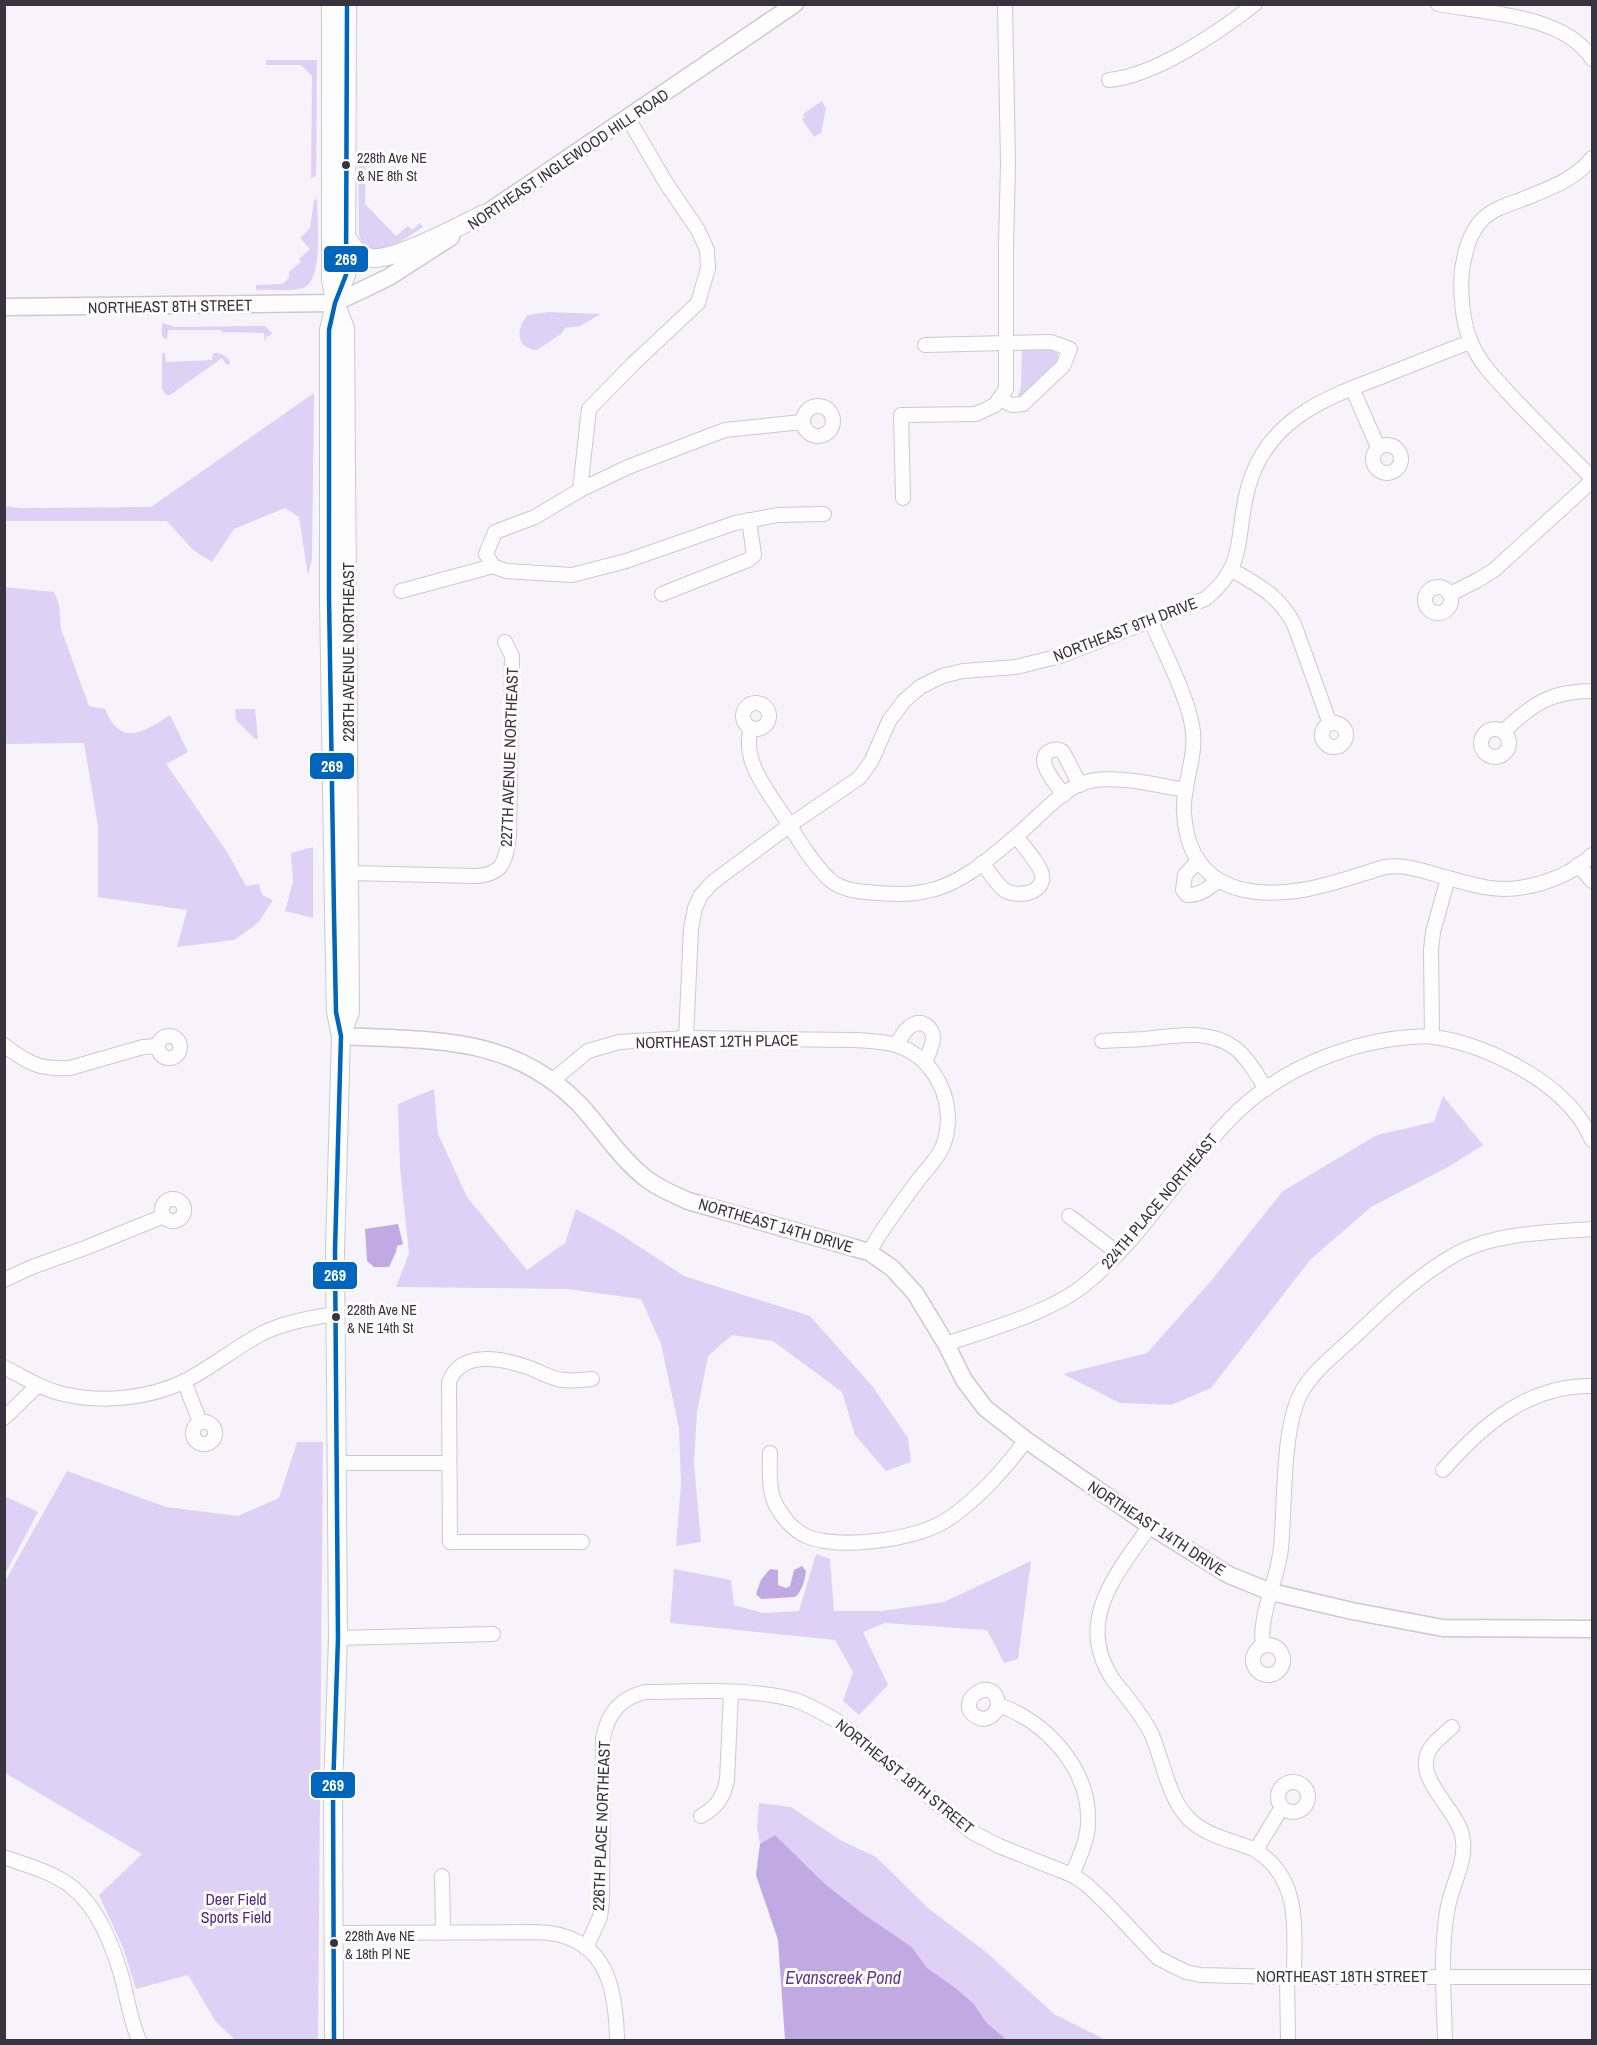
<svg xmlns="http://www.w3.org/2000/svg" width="1597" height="2045" font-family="'Archivo Narrow',sans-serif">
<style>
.green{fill:#dfd1f6}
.water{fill:#c1a9e4}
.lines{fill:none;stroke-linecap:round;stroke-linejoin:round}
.minor-casing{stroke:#cbc9d0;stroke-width:16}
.tertiary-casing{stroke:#cbc9d0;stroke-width:19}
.secondary-casing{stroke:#cbc9d0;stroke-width:20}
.minor{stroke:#fefdfe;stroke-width:14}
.tertiary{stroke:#fefdfe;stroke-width:16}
.secondary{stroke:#fefdfe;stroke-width:18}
.bus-1-casing{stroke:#fff;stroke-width:9}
.bus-1{stroke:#0065bd;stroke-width:4.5}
.bus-dot{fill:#38343f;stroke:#fff;stroke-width:2}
.labels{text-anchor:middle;stroke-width:6;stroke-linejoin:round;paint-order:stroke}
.bus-label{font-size:14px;fill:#38343f;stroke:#fff;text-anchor:start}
.street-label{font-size:16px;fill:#38343f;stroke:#fff}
.park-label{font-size:16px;fill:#542786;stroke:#fff}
.water-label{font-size:18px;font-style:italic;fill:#633797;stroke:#fff}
.line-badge{stroke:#fff;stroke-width:2}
.badge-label{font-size:16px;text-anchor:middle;font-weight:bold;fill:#fff}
</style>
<rect width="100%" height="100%" fill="#f6f4fa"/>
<g class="green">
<path d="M266,60h51l-1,116 -5,2 1,-102 -11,-11h-35z"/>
<path d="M822,101l4,7 -5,25 -7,4 -12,-18 3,-2 -2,-3z"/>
<path d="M358,154h8l-1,50 31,32 12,-10 4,4 8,-7 3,4c-16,10 -53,40 -64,8z"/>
<path d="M317,199c0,19 7,82 -14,89 -13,4 -33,1 -47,2v-5l26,-1 7,-6v-6l12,-10 -2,-3 11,-10 -10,-11 10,-10 4,-28z"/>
<path d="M549,312l52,2 -21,12 -15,2 -4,6 -24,16c-21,-1 -22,-22 -9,-35z"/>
<path d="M162,323l14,4 89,-1 7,7 -3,4 -2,-2 -2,7 -1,-9 -43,-1v-2h-53l-1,10 -5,-4z"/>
<path d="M1022,349h28l7,4 3,6 -2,7 -43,36 6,-14z"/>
<path d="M162,353h3l1,9 46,-2 1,-7c8,0 14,2 17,10l-1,2 -3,-1 -4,-6 -52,37h-4l-4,-6z"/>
<path d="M314,393l-2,166 -4,16 -9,-58 -14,-9 -51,21 -22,33 -19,-12 -26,-29h-162v-15l14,2 132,-1z"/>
<path d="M4,587l50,5 5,12 2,25 28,77 16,3c16,39 39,23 65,6l18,37 -22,12 61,88 19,34 13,-2 3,11 11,5 -15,23 -24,17 -57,7 10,-37 -89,-13v-71l-14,-83 -77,1 -2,-3z"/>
<path d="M235,709h20l3,30h-3l-19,-19z"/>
<path d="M313,847v71l-28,-7 8,-29 -2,-29z"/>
<path d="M434,1089l4,45 29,63 60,73 38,-27 11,-34 41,23 67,44 126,40 63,71 35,51 3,24 -25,9 -31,-36 -13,-43 -69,-51 -41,-6 -24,21 -11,56 -3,51 7,79 -25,4 5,-62 -2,-56 -18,-84 -20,-45 -74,-10 -171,-2 13,-34 -9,-86 -2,-63z"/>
<path d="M1443,1096l40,49 -33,21 -79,41 -61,53 -99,128 -40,17 -51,-2 -57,-29 84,-21 64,-72 72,-90 94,-56 57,-13z"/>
<path d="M297,1442h26l-5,598h-83l-19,-18 -28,-47 -52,14 -13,-41 -24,-53 43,-41 -137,-81v-192l62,-110 99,36 72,9 41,-18z"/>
<path d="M5,1496l33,16 -33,62z"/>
<path d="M816,1554l14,5 4,52h48l62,-9 87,-41 -13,98 -14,4 -17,-33 -102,-7 -22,9 25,53 -29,30 -16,-14 10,-29 -18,-32 -165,-17 4,-54 57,11 3,25 29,8 36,-2z"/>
<path d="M759,1803l32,4 49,33 36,17 52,51 58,44 68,62 52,26h-99l-20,-17 -14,-20 -20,-17 -26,-18 -15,-21 -50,-34 -37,-29 -50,-49 -15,9 -3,-17z"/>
</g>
<g class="water">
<path d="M398,1224l5,20 -6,2 -1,6 -7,15h-15l-7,-6 -2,-32z"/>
<path d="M802,1566l4,5c-1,8 -4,21 -11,26l-34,2 -5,-5 5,-14 9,-11 8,1v15l8,3 4,-2 4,-16z"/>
<path d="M775,1835l50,49 37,29 50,34 15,21 26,18 20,17 14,20 20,17h-222l-7,-100 -22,-65 4,-31z"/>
</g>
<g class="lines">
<g class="minor-casing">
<g id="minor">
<path d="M1438,4c43,8 109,11 142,41 5,4 9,9 12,14"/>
<path d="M1109,80c46,-4 110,-48 146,-76"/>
<path d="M628,118l38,65 32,47 9,20 1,18 -10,35 -65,61 -44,45 -9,81 -45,27 -40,15 -9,22 7,12 13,5 66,4 54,-14 109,-38 43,-8 46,-1"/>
<path d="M1592,158c-18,23 -47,32 -74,43 -12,4 -27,9 -36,19 -13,13 -17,32 -20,50 -2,22 0,52 9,72 9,23 28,40 44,58 25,26 51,52 77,78"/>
<path d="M925,345l126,-3 19,7 -7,17 -40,38 -11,1 -13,-6"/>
<path d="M1352,388l26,59"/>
<circle cx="818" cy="421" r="15"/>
<circle cx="1387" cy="459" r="14"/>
<path d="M580,490l48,-23 97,-37 77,-8"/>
<path d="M903,498l-2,-83 75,-1 19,-9 11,-16v-144l2,-81 -3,-160"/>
<path d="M1232,570c28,16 46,25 62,54l36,100"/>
<circle cx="1438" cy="600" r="13"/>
<path d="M401,591l92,-25"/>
<path d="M662,594l86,-34 6,-5 -5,-35"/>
<path d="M1450,594l28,-14 16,-10 98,-89"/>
<path d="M1151,621c13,31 39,80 42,111 3,28 -11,54 -9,81 4,70 56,87 118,77 27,-4 56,-15 83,-23 23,-3 41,5 63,11 12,3 24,7 36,9 36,7 82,-7 108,-32"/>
<circle cx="756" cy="716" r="13"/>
<circle cx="1334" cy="735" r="12"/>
<path d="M751,728c-10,33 17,63 34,90 13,21 27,45 45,62 13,11 32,12 48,13 16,1 33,2 49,-2 33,-6 63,-33 88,-54 20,-16 44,-45 67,-54 29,-10 73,2 104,7"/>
<circle cx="1495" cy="743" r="14"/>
<path d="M1503,732c29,-28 48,-41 89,-41"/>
<path d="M1064,795c-7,-10 -31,-36 -14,-44 5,-3 9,-2 13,1l17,33"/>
<path d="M1197,862l-12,13 -2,15 4,5c13,1 21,-7 31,-14"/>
<path d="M982,863c7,8 13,19 21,26 11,9 42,6 39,-14 -2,-11 -19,-29 -26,-39"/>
<path d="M1578,865l14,16"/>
<path d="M349,873l127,3c28,-2 29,-15 33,-39l3,-181 -7,-14"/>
<path d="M1432,1036l-1,-86 2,-18 15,-54"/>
<circle cx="169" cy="1047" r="11"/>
<path d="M686,1038l5,-109 4,-21 6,-13 12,-13 77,-57 69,-47 12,-16 18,-41 15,-20 16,-14 22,-11 21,-5 53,-4 44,-11 145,-57c43,-34 30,-64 43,-111 18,-67 74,-89 133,-111 30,-12 60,-24 89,-35"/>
<path d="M1102,1041c14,-1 28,-1 42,-2 30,-3 64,-11 91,9 13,10 22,27 31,41"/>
<path d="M4,1045c23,18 36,25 66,23l73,-21 15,-1"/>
<path d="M896,1045c6,-10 16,-28 30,-20 4,3 7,8 7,13 0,8 -5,16 -8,24"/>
<path d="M553,1080l35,-29 31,-9 67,-4 169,2c13,1 27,1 41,5 41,13 62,61 47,101 -5,12 -16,23 -24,33 -18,24 -35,47 -50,73"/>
<circle cx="173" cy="1210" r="11"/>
<path d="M1069,1216l49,37"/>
<path d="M4,1280l28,-13 53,-19 79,-32"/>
<path d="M946,1344c43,-15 101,-30 137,-58 62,-49 100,-122 156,-176 45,-42 112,-69 173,-73 7,0 15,-2 22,0 49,7 114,39 144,79 6,7 10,16 14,24"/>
<path d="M4,1367c19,10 38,22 59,27 39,9 85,5 122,-13 27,-14 51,-34 78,-48 23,-11 47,-15 71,-19"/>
<path d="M184,1381l16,41"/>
<path d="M4,1418l34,-33"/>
<circle cx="204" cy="1433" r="11"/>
<path d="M770,1453c0,16 -2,35 5,50 6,13 18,27 31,33 33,14 109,4 139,-15 29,-18 61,-53 81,-81"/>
<path d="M336,1463h112"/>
<path d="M1443,1470c40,-46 86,-85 149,-84"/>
<path d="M1150,1526c-33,47 -77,96 -36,155 13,17 27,32 37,52 12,27 17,65 38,86 16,16 41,21 62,29 6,2 10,6 15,10 35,30 28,77 28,119"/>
<path d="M582,1542h-132l-1,-160c12,-32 52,-24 78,-15 12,4 24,12 36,13 9,1 20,0 29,-1"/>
<path d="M338,1638l155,-4"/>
<circle cx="1268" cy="1660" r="15"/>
<path d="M1263,1646c-5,-30 15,-67 18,-98 4,-42 1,-117 19,-153 12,-24 37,-42 56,-60 30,-28 59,-57 95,-78 38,-24 97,-25 141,-28"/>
<path d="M998,1705c-2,10 -11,17 -21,12 -26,-14 18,-46 21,-12 48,16 92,64 90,117 0,18 -9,36 -16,53"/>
<circle cx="1293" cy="1797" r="15"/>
<path d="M701,1816c16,-9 22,-18 26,-36l4,-87"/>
<path d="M1256,1850l26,-43"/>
<path d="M4,1857c22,8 45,14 64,27 29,21 43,58 53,90 6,22 9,46 18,66"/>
<path d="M442,1876l1,56"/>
<path d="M334,1933l203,-1c68,2 79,52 80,108"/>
<path d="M586,1948l14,-31 2,-16 1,-163c5,-25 17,-40 42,-46 48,0 103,-5 150,8 15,5 28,13 42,21l135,111 27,14 73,29 14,9 22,21 50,53 28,14 14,3 87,2h305"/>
<path d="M1287,1977l1,63"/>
<path d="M1445,2040c-1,-42 -5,-86 2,-128 3,-24 19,-48 16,-71 -2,-32 -55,-63 -31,-95 6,-7 13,-13 20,-19"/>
</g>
</g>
<g class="tertiary-casing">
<g id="tertiary">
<path d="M475,221l320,-217"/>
<path d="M4,307l331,-4 54,-26 62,-40"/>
<path d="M341,1036c91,5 170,-2 239,69 23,25 40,54 68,75 12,9 27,15 40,21l181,51 23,16 23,25 31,51 18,36 21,28 41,32 124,86 79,49 42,17 81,19 91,17 149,1"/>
</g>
</g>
<g class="secondary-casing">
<g id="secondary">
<path d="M331,4v275l4,24 10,25 5,684 -9,24"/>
<path d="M345,234c5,9 11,20 22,23 22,8 94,-32 117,-43"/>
<path d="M334,2040l-1,-250 5,-152 -3,-388 6,-214 -5,-24 -2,-99 -5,-316v-267l6,-27 11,-28 1,-271"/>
</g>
</g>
<use href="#minor" class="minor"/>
<use href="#tertiary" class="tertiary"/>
<use href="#secondary" class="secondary"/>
<g class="bus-1-casing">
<path id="bus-1" d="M334,2040l-1,-250 5,-152 -3,-388 6,-214 -5,-24 -2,-99 -5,-316v-267l6,-27 11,-28 1,-271"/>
</g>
<use href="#bus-1" class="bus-1"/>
</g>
<g class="bus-dot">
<circle cx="346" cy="165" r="5"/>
<circle cx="336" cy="1317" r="5"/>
<circle cx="334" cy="1943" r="5"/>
</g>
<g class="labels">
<g class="bus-label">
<text x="357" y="163">228th Ave NE<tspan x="357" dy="18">&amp; NE 8th St</tspan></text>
<text x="347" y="1315">228th Ave NE<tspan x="347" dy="18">&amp; NE 14th St</tspan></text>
<text x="345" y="1941">228th Ave NE<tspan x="345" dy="18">&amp; 18th Pl NE</tspan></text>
</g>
<g class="street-label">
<text transform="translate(568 159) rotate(-34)" y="6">NORTHEAST INGLEWOOD HILL ROAD</text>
<text transform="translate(170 306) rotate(-1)" y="6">NORTHEAST 8TH STREET</text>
<text transform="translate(1125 629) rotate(-21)" y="6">NORTHEAST 9TH DRIVE</text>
<text transform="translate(348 652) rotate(-90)" y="6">228TH AVENUE NORTHEAST</text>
<text transform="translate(509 757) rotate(-88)" y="6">227TH AVENUE NORTHEAST</text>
<text transform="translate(717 1041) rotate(-1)" y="6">NORTHEAST 12TH PLACE</text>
<text transform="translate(1159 1201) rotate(-50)" y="6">224TH PLACE NORTHEAST</text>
<text transform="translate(776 1225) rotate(16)" y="6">NORTHEAST 14TH DRIVE</text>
<text transform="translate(1157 1528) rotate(33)" y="6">NORTHEAST 14TH DRIVE</text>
<text transform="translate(905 1776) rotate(39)" y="6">NORTHEAST 18TH STREET</text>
<text transform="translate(601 1826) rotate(-88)" y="6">226TH PLACE NORTHEAST</text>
<text x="1342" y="1982">NORTHEAST 18TH STREET</text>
</g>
<g class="park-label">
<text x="236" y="1905">Deer Field<tspan x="236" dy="18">Sports Field</tspan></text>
</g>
<g class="water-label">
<text x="843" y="1984">Evanscreek Pond</text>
</g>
</g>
<g class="line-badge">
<rect x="323" y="245" width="46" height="28" rx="6" fill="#0065bd"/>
<rect x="309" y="752" width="46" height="28" rx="6" fill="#0065bd"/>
<rect x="312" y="1261" width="46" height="29" rx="6" fill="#0065bd"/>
<rect x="310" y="1771" width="46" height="28" rx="6" fill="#0065bd"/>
</g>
<g class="badge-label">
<text x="346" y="265">269</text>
<text x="332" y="772">269</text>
<text x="335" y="1281">269</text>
<text x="333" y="1791">269</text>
</g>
<rect width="1597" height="2045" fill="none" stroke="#38343f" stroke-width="12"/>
</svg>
